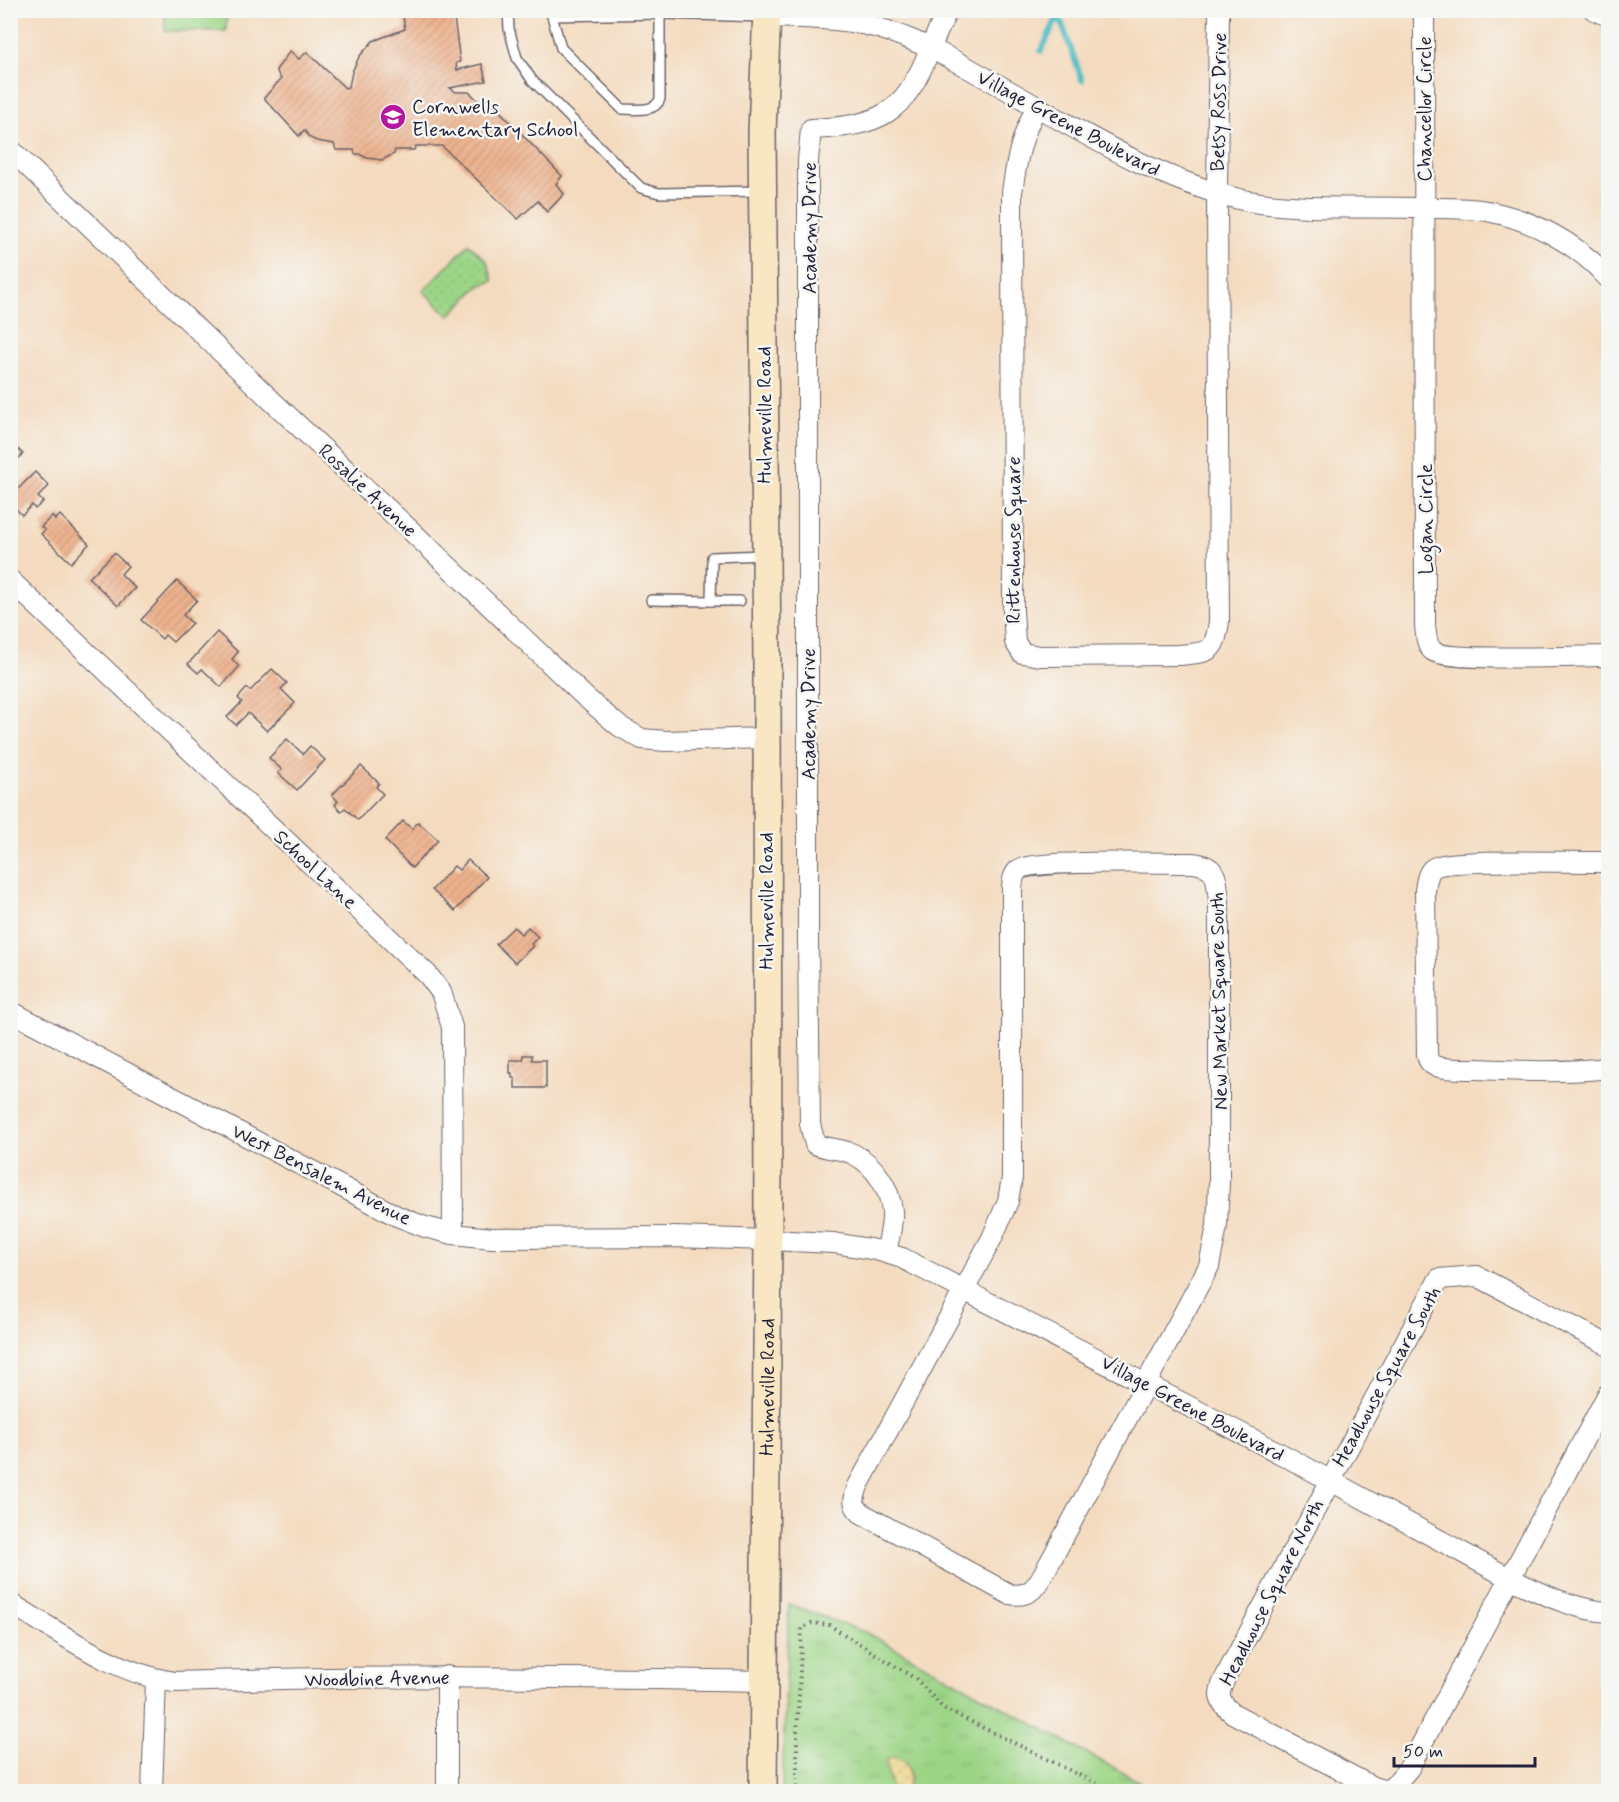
<svg xmlns="http://www.w3.org/2000/svg" width="1619" height="1802" font-family="Mynerve,sans-serif">
<style>
.grass{fill:url(#grass-tufts);stroke:#607c61;stroke-width:1.5}
.sand{fill:url(#sand-dots);stroke:#887e6c;stroke-width:1.5}
.park{fill:url(#park-dots);stroke:#607c61;stroke-width:1.5}
.garden{fill:#9dd587;stroke:#607c61;stroke-width:1.5}
.lines{fill:none;stroke-linecap:round;stroke-linejoin:round}
.stream{stroke:#50bec4;stroke-width:6}
.building{fill:url(#building-hatch)}
.lane-casing{stroke:#6c6369;stroke-width:12}
.street-casing{stroke:#6c6369;stroke-width:22}
.secondary-casing{stroke:#6c6369;stroke-width:30}
.path{stroke:#6c6369;stroke-width:4;stroke-dasharray:1.5 4.5;stroke-linecap:butt}
.lane{stroke:#fff;stroke-width:9}
.street{stroke:#fff;stroke-width:20}
.secondary{stroke:#f9e7c3;stroke-width:27}
.labels{text-anchor:middle;stroke-width:5;stroke-linejoin:round;paint-order:stroke}
.street-label{font-size:20px;fill:#22223b;stroke:#f6f6f2}
.poi-label{font-size:20px;fill:#22223b;stroke:#f6f6f2;text-anchor:start}
</style>
<defs>
<pattern id="grass-tufts" width="24" height="20" patternUnits="userSpaceOnUse" patternTransform="scale(1.5)"><rect width="24" height="20" fill="#9dd587"/><path d="M3 7l-1-3M5 7V3M7 7l1-3M15 17l-1-3M17 17v-4M19 17l1-3" fill="none" stroke="#87b775"/></pattern>
<pattern id="sand-dots" width="8" height="8" patternUnits="userSpaceOnUse" patternTransform="scale(1.5)"><rect width="8" height="8" fill="#eeda9e"/><path d="M2 2h.1M6 6h.1" fill="none" stroke="#ccbb89" stroke-width="1.8" stroke-linecap="round"/></pattern>
<pattern id="park-dots" width="8" height="8" patternUnits="userSpaceOnUse" patternTransform="scale(1.5)"><rect width="8" height="8" fill="#9dd587"/><path d="M2 2h.1M6 6h.1" fill="none" stroke="#87b775" stroke-width="1.8" stroke-linecap="round"/></pattern>
<pattern id="building-hatch" width="6" height="6" patternUnits="userSpaceOnUse" patternTransform="scale(1.5)"><rect width="6" height="6" fill="#edb28e"/><path d="M-1 1l2-2M0 6l6-6M5 7l2-2" fill="none" stroke="#cb997b"/></pattern>
</defs>
<rect width="100%" height="100%" fill="#f6f6f2"/>
<filter id="ink" filterUnits="userSpaceOnUse"><feTurbulence type="fractalNoise" baseFrequency=".0167" numOctaves="2"/><feDisplacementMap in="SourceGraphic" scale="12" xChannelSelector="R" yChannelSelector="G"/><feConvolveMatrix kernelMatrix="1 2 1 2 8 2 1 2 1" color-interpolation-filters="sRGB"/></filter>
<filter id="wash" filterUnits="userSpaceOnUse"><feTurbulence type="fractalNoise" baseFrequency=".008" numOctaves="4" result="noise"/><feDisplacementMap in="SourceGraphic" scale="24" xChannelSelector="R" yChannelSelector="G"/><feGaussianBlur stdDeviation="1.35" result="paint"/><feColorMatrix in="noise" values="0 0 0 0 0 0 0 0 0 0 0 0 0 0 0 0 0 1.4 0 .05"/><feComposite in="paint" operator="in"/></filter>
<g filter="url(#wash)">
<rect width="100%" height="100%" fill="#f4dbbf"/>
<path class="grass" d="M789,1604l78,29 289,158 -374,1z"/>
<path class="sand" d="M895,1757c17,5 16,20 11,34h-14l-6,-28 2,-4z"/>
<path class="park" d="M469,244l18,17 6,20 -14,5 -30,30 -26,-25z"/>
<path class="garden" d="M165,11h62l-1,20h-61z"/>
<g class="lines">
<g class="stream">
<path d="M1057,10l25,70"/>
<path d="M1041,51l17,-35"/>
</g>
</g>
<g id="blocks">
<g class="building">
<path d="M402,10h51l7,52 -4,1 1,7 25,-6 4,17 -36,7 6,4h13l13,12 7,-4 73,76 -6,8 8,10 -17,18 -9,-11 -20,18 -76,-73h-26l-2,4h-19l-1,4 -12,6 -15,-2 -8,-4h-4l-1,-4h-18l-2,-6 -17,-3 -7,-3 -6,-8 -5,6 -35,-38 17,-19 -5,-9 14,-19 9,8 8,-7 38,36 4,-1 3,-15 7,-15 14,-16 32,-12z"/>
<path d="M10,442l13,12 -13,13z"/>
<path d="M35,472l14,14 -11,11 5,5 -8,7 -3,-4 -10,10 -10,-10 4,-4 -5,-5z"/>
<path d="M60,515l29,29 -18,19 -30,-29 4,-4 -4,-3 11,-11 3,4z"/>
<path d="M114,553l14,13 -7,8 14,14 -17,18 -29,-28z"/>
<path d="M177,581l20,19 -14,15 9,8 -19,19 -8,-7 -3,4 -21,-19z"/>
<path d="M217,632l21,20 -6,7 7,8 -18,20 -19,-18 -4,4 -10,-9z"/>
<path d="M272,669l15,14 -6,6 14,14 -28,28 -19,-18 -12,12 -9,-8 15,-15 -4,-4 9,-10 3,3z"/>
<path d="M287,739l16,15 7,-8 15,14 -28,30 -19,-17 4,-3 -13,-12z"/>
<path d="M361,766l18,17 -3,4 7,7 -25,26 -13,-12 -4,3 -6,-6 3,-4 -6,-6z"/>
<path d="M403,821l9,8 6,-7 20,18 -26,28 -27,-28z"/>
<path d="M468,860l19,17 -32,34 -23,-21 22,-24 5,4z"/>
<path d="M514,927l7,7 7,-7 10,10 -7,7 2,2 -18,17 -19,-19z"/>
<path d="M523,1055h9v5h14v28h-31v-10h-3v-5h-2v-13h13z"/>
</g>
</g>
</g>
<g filter="url(#ink)">
<use href="#blocks" fill-opacity="0" stroke="#6c6369" stroke-width="1.5"/>
<g class="lines">
<g class="lane-casing">
<g id="lane">
<path d="M508,10l1,19 8,29 15,22 109,108 18,5 101,-2"/>
<path d="M660,10v89c-5,14 -25,10 -38,10l-61,-61 -9,-32 108,-2 105,3"/>
<path d="M651,600l60,1"/>
<path d="M740,601h-29l1,-44 52,-2"/>
</g>
</g>
<g class="street-casing">
<g id="street">
<path d="M1424,10l1,615c1,9 1,20 8,26 14,11 149,5 175,5"/>
<path d="M1594,10l14,6"/>
<path d="M767,17c40,1 82,1 121,14 35,12 66,29 98,47 84,46 163,100 257,122 22,5 45,6 67,7 37,1 73,0 109,1 23,0 46,-1 68,3 46,9 90,32 121,67"/>
<path d="M1037,106c-16,31 -20,52 -25,86l1,419 2,31 7,11 18,3 139,-1c31,-3 35,-1 40,-33l-2,-428 2,-184"/>
<path d="M10,149l262,252 152,142 160,153 35,30 23,13 24,2 99,-3"/>
<path d="M10,580l418,395 13,17 11,35 1,207"/>
<path d="M1608,862c-25,1 -164,-5 -176,7 -5,5 -6,15 -7,22l2,164c1,5 3,9 8,11 13,4 29,3 42,3 44,2 88,4 131,-1"/>
<path d="M1193,863c26,3 23,16 26,38v281l-2,44 -8,40 -159,296c-11,19 -16,37 -41,32l-148,-81c-10,-9 -7,-15 -3,-27l134,-248 16,-37 4,-23v-281c0,-9 -1,-20 6,-27 11,-10 151,-7 175,-7z"/>
<path d="M10,1011l387,205 28,11 28,7 39,4 182,-1 94,3 66,3 42,7 26,8 385,199 224,122c30,14 63,31 97,33"/>
<path d="M886,1252c3,-13 7,-27 6,-41 -2,-22 -17,-46 -37,-56 -12,-7 -27,-5 -40,-11l-5,-20 -2,-184v-779l3,-32c69,-3 93,-14 119,-80 5,-13 12,-25 17,-39"/>
<path d="M1608,1345l-131,-69 -38,3 -209,389c-10,21 -18,30 4,46l139,73 9,3 9,-1 18,-21 199,-374"/>
<path d="M10,1603c52,31 104,70 164,79 197,-7 393,-5 589,-1"/>
<path d="M152,1792l4,-113"/>
<path d="M447,1792v-116"/>
</g>
</g>
<g class="secondary-casing">
<g id="secondary">
<path id="s1" d="M763,1792l5,-552 -1,-577 -5,-531 5,-122"/>
</g>
</g>
<path class="path" d="M797,1792v-57l5,-107 10,-5 17,2 87,54 27,29 171,84"/>
<use href="#lane" class="lane"/>
<use href="#street" class="street"/>
<use href="#secondary" class="secondary"/>
</g>
</g>
<defs>
<g id="school-disc" transform="scale(1.35)"><circle r="9.5" fill="#b5179e" stroke="#f6f6f2"/><path d="M0-5L7-2L0 1L-7-2ZM-4 1L0 2.5L4 1V4Q0 6-4 4Z" fill="#fff"/></g>
</defs>
<g fill-rule="evenodd">
<use href="#school-disc" x="393" y="117"/>
</g>
<g class="labels">
<g class="street-label">
<text transform="translate(1218 102) rotate(-89)" y="7">Betsy Ross Drive</text>
<text transform="translate(1424 109) rotate(-90)" y="7">Chancellor Circle</text>
<text transform="translate(1069 123) rotate(28)" y="7">Village Greene Boulevard</text>
<text transform="translate(809 228) rotate(-90)" y="7">Academy Drive</text>
<text transform="translate(764 415) rotate(-90)" y="7">Hulmeville Road</text>
<text transform="translate(368 490) rotate(43)" y="7">Rosalie Avenue</text>
<text transform="translate(1425 519) rotate(-90)" y="7">Logan Circle</text>
<text transform="translate(1013 540) rotate(-90)" y="7">Rittenhouse Square</text>
<text transform="translate(808 714) rotate(-90)" y="7">Academy Drive</text>
<text transform="translate(316 869) rotate(43)" y="7">School Lane</text>
<text transform="translate(766 901) rotate(-90)" y="7">Hulmeville Road</text>
<text transform="translate(1218 1001) rotate(-91)" y="7">New Market Square South</text>
<text transform="translate(322 1174) rotate(27)" y="7">West Bensalem Avenue</text>
<text transform="translate(1386 1376) rotate(-61)" y="7">Headhouse Square South</text>
<text dy="7" stroke="none"><textPath href="#s1" startOffset="405">Hulmeville Road</textPath></text>
<text transform="translate(1193 1408) rotate(28)" y="7">Village Greene Boulevard</text>
<text transform="translate(1271 1592) rotate(-63)" y="7">Headhouse Square North</text>
<text transform="translate(377 1678) rotate(-1)" y="7">Woodbine Avenue</text>
</g>
<g class="poi-label">
<text x="412" y="113">Cornwells<tspan x="412" dy="23">Elementary School</tspan></text>
</g>
</g>
<rect width="1619" height="1802" fill="none" stroke="#f6f6f2" stroke-width="36"/>
<path d="M1394 1757v9h141v-9" fill="none" stroke="#22223b" stroke-width="3"/>
<text x="1403" y="1757" font-size="18" fill="#22223b" stroke="#f6f6f2" stroke-width="4.5" paint-order="stroke">50 m</text>
</svg>
